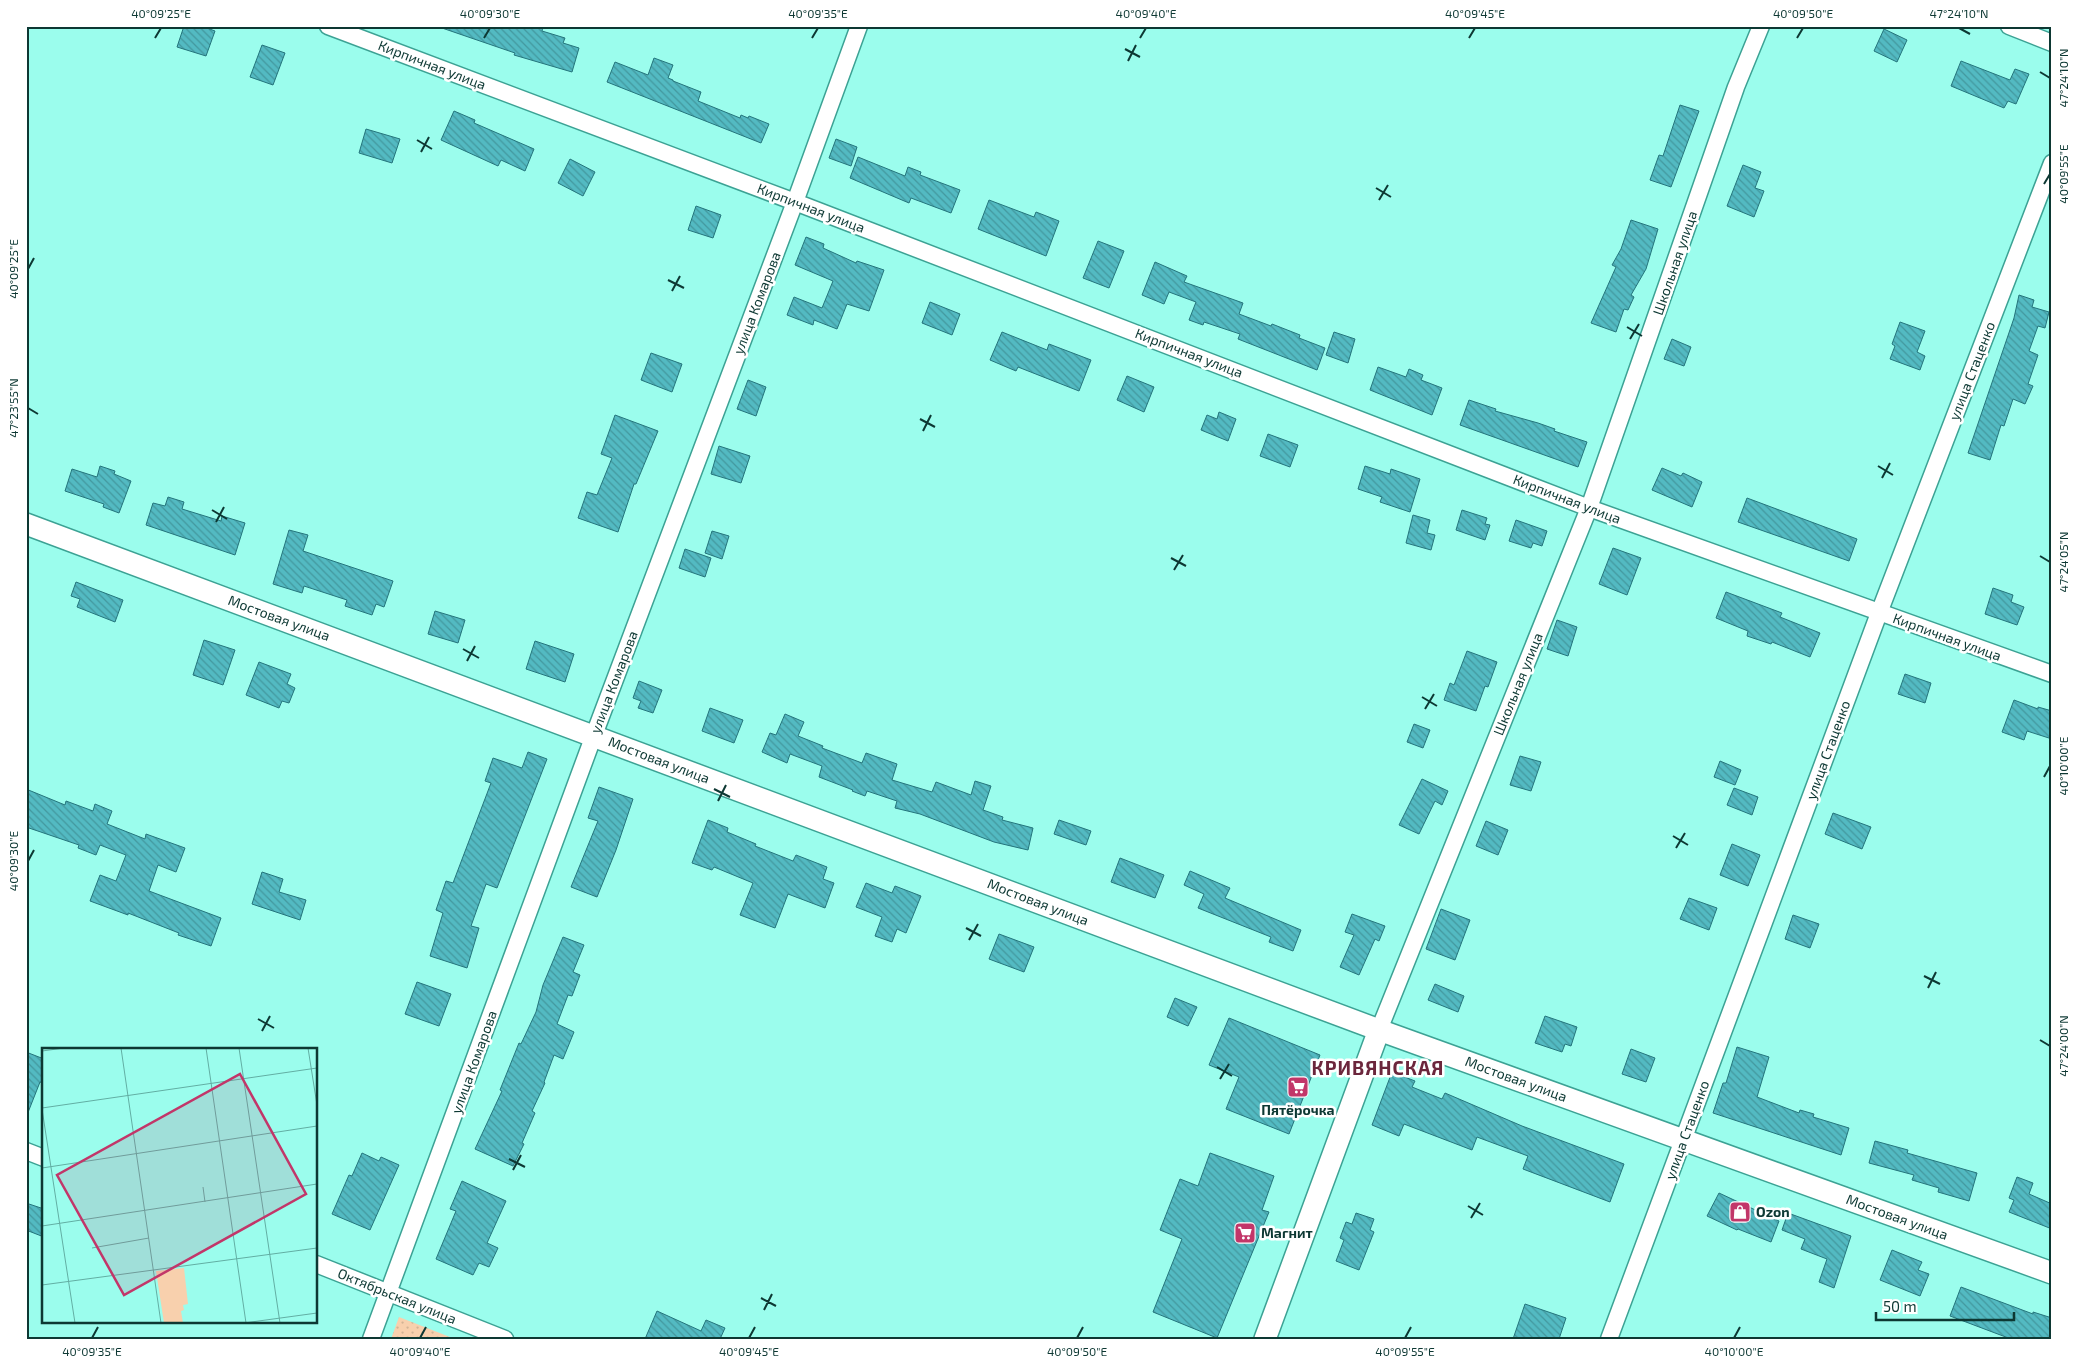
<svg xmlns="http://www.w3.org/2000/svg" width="2078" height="1365" font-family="'Exo 2',sans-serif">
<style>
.park{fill:url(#park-dots)}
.building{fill:url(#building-back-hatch);stroke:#24757c}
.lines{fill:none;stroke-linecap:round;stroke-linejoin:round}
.minor-casing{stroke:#3ca294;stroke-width:19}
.tertiary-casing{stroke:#3ca294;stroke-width:24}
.minor{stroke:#fff;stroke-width:16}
.tertiary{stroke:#fff;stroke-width:21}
.ticks{fill:none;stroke:#0d3833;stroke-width:2}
.labels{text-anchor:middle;stroke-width:5;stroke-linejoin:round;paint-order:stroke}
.street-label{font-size:14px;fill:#0d3833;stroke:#fff}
.poi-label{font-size:14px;font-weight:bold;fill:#0d3833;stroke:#fff;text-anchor:start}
.district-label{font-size:19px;font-weight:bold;letter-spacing:1px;fill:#6b263c;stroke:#fff}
.inset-road{fill:none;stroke:#62aea3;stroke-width:1}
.view{fill:#c23669;fill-opacity:0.15;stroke:#c23669;stroke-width:2.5}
.inset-edge{fill:none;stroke:#0d3833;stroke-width:2.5}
.neatline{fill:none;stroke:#0d3833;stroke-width:2}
.ticks-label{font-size:12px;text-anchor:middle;fill:#0d3833}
</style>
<defs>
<pattern id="park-dots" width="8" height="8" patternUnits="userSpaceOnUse" patternTransform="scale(1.25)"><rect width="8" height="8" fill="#f8d0ad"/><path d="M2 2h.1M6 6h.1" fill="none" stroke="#d3b395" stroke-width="1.8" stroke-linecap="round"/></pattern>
<pattern id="building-back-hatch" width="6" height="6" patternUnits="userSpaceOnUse" patternTransform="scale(1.25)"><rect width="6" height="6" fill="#53bac2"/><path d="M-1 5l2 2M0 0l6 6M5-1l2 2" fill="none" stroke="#43989e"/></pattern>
</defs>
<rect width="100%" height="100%" fill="#9bfded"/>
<path class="park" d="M399,1317l56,22h-64z"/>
<g class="building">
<path d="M184,26h18l13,5 -9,25 -29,-9z"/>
<path d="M443,26h100l-1,5 23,7 -2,5 16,5 -7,24 -58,-17 1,-2 -73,-25z"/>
<path d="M1884,29l23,11 -10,22 -23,-11z"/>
<path d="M262,45l23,8 -12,32 -23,-8z"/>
<path d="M654,58l19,7 -5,13 5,2v1l28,11 -3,9 42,17 1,-3 7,3 1,-2 20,8 -8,19 -154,-61 8,-20 33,13z"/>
<path d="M1961,61l49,19 5,-11 14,5 -13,30 -8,-3 -4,7 -53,-22z"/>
<path d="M1680,105l19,6 -28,76 -21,-7 9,-25 4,1z"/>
<path d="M454,111l21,9 -1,3 60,26 -9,22 -24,-11 -3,6 -57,-26z"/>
<path d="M366,129l34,10 -8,24 -33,-10z"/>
<path d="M836,139l21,8 -6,19 -22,-8z"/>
<path d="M858,157l47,19 3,-9 13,5 -1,3 40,15 -9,23 -40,-15 -2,5 -59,-25z"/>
<path d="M570,159l25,13 -12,24 -25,-13z"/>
<path d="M1743,165l18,7 -6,16 9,3 -10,26 -27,-11z"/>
<path d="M989,200l45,17 2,-5 23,9 -13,35 -68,-27z"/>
<path d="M696,206l25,9 -8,23 -25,-8z"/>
<path d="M1631,220l27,9 -12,40 -15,26 3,2 -6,13 -4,-1 -8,23 -25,-9 25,-56 -4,-2 9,-16z"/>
<path d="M806,237l18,7 -1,4 33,15 1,-2 27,9 -15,41 -22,-7 -10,25 -23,-9 -1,5 -26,-10 7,-18 28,11 11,-27 -38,-16z"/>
<path d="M1098,241l26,10 -15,37 -26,-10z"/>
<path d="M1155,262l32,14 -3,6 59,21 -4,11 32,12 1,-2 28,11 -1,3 26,10 -8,22 -79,-31 2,-5 -36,-12 -1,3 -14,-5 7,-18 -27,-10 -5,12 -22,-9z"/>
<path d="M2019,295l15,5 -2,7 17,5 -4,16 -7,-2 -9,25 9,4 -10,29 5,2 -8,18 -12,-5 -9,27 -3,-1 -11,35 -22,-7 46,-135z"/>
<path d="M930,302l30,12 -8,21 -30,-12z"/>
<path d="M1900,322l25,9 -8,21 8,4 -5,14 -30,-11 5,-13 -3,-2z"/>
<path d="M1002,332l45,18 2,-6 42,16 -12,31 -61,-24 -2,4 -26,-11z"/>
<path d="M1334,332l21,7 -7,24 -22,-8z"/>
<path d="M1672,339l19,8 -7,19 -20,-7z"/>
<path d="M651,353l31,11 -10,28 -31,-12z"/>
<path d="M1378,367l28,10 3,-8 14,6 -2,5 21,8 -10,27 -62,-25z"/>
<path d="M1127,376l27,11 -10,25 -27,-12z"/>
<path d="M748,380l18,7 -10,29 -19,-7z"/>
<path d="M1469,400l27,9 -1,2 43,12 17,6 -1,2 33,11 -9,25 -118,-42z"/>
<path d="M1219,412l17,7 -8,22 -27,-11 6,-15 10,4z"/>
<path d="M615,415l43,16 -22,53h-2l-16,48 -40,-14 9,-26 10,3 15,-37 -11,-4z"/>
<path d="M1268,434l30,11 -8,22 -30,-11z"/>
<path d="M719,446l31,10 -9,27 -30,-9z"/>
<path d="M100,466l15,5 -1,3 17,7 -12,32 -16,-6 1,-3 -39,-13 7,-22 25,8z"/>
<path d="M1365,466l25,8 1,-5 29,10 -10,33 -30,-10 2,-5 -24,-8z"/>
<path d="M1662,468l19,8 2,-3 19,9 -10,25 -40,-17z"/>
<path d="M168,497l16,5 -2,7 39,12 1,-5 23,7 -10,32 -89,-30 7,-22 12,3z"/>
<path d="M1747,498l110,41 -8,22 -111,-39z"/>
<path d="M1462,510l25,8 -2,6 5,1 -5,15 -29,-10z"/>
<path d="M1413,515l17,5 -3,13 8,2 -4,15 -25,-7z"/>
<path d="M1516,520l31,11 -5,15 -9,-3 -2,5 -22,-7z"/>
<path d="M289,530l19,5 -5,16 90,30 -9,26 -8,-3 -4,11 -27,-9 2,-6 -43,-14 -2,7 -29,-9z"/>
<path d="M712,531l17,5 -7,23 -17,-6z"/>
<path d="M1613,548l28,10 -14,37 -28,-11z"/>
<path d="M685,549l26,9 -6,19 -26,-9z"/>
<path d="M76,582l47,18 -8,22 -38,-15 3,-8 -9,-3z"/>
<path d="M1993,588l20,7 -2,7 13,5 -7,18 -32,-11z"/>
<path d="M1726,592l56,21 -2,4 40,16 -10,24 -38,-15 -1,2 -24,-8 1,-5 -32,-13z"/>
<path d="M435,611l30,9 -7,23 -30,-9z"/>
<path d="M1557,620l20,7 -9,29 -21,-7z"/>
<path d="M204,640l31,10 -12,35 -30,-10z"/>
<path d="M535,641l39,13 -9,28 -39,-13z"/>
<path d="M1467,651l30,11 -9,25 -3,-1 -9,25 -32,-11 6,-17 4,2z"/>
<path d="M259,662l32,12 -4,10 8,4 -6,15 -7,-2 -3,7 -33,-13z"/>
<path d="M1905,674l26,9 -6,20 -27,-9z"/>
<path d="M639,681l23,9 -9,23 -15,-5 3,-7 -8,-3z"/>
<path d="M2014,700l24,9v-2l14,4v28l-25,-8 -3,9 -22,-8z"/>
<path d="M710,708l33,12 -9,23 -32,-12z"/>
<path d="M785,714l19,8 -6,14 25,10 -1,2 40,15 4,-10 31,11 -5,16 40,12 4,-10 35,13 4,-14 16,5 -8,24 20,7 -1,3 31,8 -5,22 -34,-8 -74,-28 -25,-6 2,-7 -30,-10 -2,5 -13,-5 1,-1 -34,-13 3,-11 -32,-12 -3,9 -25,-11 8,-19 6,2z"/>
<path d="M1414,724l16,6 -7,18 -16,-6z"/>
<path d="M528,752l19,7 -50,129 -11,-4 -15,42 8,2 -12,40 -37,-12 13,-43 -7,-3 10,-29 7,2 38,-100 -6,-2 8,-23 29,10z"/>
<path d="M1520,756l21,6 -10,29 -21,-6z"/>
<path d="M1720,761l21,9 -6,15 -21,-8z"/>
<path d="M1422,779l26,12 -6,14 -7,-4 -16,33 -20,-9z"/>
<path d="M599,787l34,12 -17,51 -19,47 -26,-10 27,-66 -10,-3z"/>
<path d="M1734,788l24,9 -6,18 -25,-10z"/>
<path d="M26,789l39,16 1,-4 27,10 2,-7 17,7 -5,13 38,15 1,-5 39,14 -9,24 -18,-7 -9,26 72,27 -10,28 -33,-11 1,-2 -51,-20v2l-38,-14 10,-26 16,6 10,-26 -26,-10 -4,10 -18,-7 1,-3 -53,-18z"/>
<path d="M1833,813l38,14 -9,22 -37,-15z"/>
<path d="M708,820l20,8 -1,4 29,12 -1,2 38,15 3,-6 31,12 -4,12 11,4 -9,25 -37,-14 -13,34 -35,-13 13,-32 -39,-16 -2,3 -20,-7z"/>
<path d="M1059,820l32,11 -5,14 -32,-11z"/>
<path d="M1486,821l22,9 -10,25 -22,-9z"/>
<path d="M1732,844l28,11 -12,31 -28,-11z"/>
<path d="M1120,858l44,17 -9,23 -44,-16z"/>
<path d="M1190,871l40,17 -5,10 76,32 -8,21 -24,-9 2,-5 -73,-29 6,-14 -20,-9z"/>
<path d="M262,872l21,7 -4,13 27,8 -6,20 -48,-16z"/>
<path d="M866,883l26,10 3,-7 26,10 -15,37 -9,-4 -5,13 -17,-6 7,-19 -26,-10z"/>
<path d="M1689,898l28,10 -8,22 -29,-11z"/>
<path d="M1441,909l29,11 -15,40 -29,-11z"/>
<path d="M1352,914l33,12 -6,15 -4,-2 -16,36 -19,-8 14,-32 -9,-3z"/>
<path d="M1793,915l26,9 -9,24 -25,-9z"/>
<path d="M999,934l35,13 -10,25 -35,-13z"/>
<path d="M563,937l21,8 -11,27 7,3 -8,21 -4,-1 -11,29 17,8 -11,27 -9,-4 -10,27 1,1 -13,28 3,2 -13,30 2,1 -11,22 -38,-17 27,-58 -2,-1 19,-47 2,1 15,-32 7,-27z"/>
<path d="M417,982l34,12 -12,32 -34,-12z"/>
<path d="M1435,984l29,12 -6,16 -30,-12z"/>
<path d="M1175,998l22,9 -9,19 -21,-9z"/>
<path d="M1545,1016l32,11 -6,19 -6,-2 -3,8 -27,-9z"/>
<path d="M1229,1018l91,37 -31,79 -63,-25 13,-32 -30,-12z"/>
<path d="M1737,1047l32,10 -12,40 42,16 1,-3 14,4 -1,3 36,11 -8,27 -128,-42 10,-30h3z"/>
<path d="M1631,1049l24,9 -9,24 -24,-8z"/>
<path d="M26,1052l18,7v24l-4,-1 -13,33z"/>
<path d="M1392,1072l23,9 -3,6 30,12 3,-6 77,33 102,38 -14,38 -87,-33 5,-13 -51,-19 -5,13 -68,-26 -5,12 -27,-11z"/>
<path d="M1875,1141l33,9 -1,3 70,20 -8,28 -31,-9 1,-4 -27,-8 2,-5 -45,-12z"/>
<path d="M362,1153l17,8 2,-4 18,8 -29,65 -38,-16 17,-39 3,1z"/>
<path d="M1210,1153l64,23 -12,34 7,2 -52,126 -64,-26 29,-73 -22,-9 20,-51 18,7z"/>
<path d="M2017,1177l16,6 -4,11 23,10v25l-43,-17 5,-12 -5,-2z"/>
<path d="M462,1181l44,20 -19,42 11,5 -9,19 -10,-4 -6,12 -37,-16 20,-48 -6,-2z"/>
<path d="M1719,1193l60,28 -8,21 -33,-13 -1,1 -30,-14z"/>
<path d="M26,1203l18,6v28l-18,-7z"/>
<path d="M1356,1213l18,6 -4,11 4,2 -15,38 -23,-9 8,-21 -4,-2 6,-16 6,2z"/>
<path d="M1788,1213l63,23 -17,52 -15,-6 8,-23 -26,-10 4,-10 -23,-9z"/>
<path d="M1892,1250l30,12 -4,8 11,4 -9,22 -40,-16z"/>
<path d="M1961,1287l72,27v-2l19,6v21h-41l-61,-23z"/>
<path d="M1525,1304l41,14 -7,21h-46z"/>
<path d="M657,1311l44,20 5,-11 19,8 -5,11h-75z"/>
</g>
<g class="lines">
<g class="minor-casing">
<g id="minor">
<path d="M328,26l467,176 794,306 463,166"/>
<path d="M2009,26l43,17"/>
<path d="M1379,1030l210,-522 147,-421 25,-61"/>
<path d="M26,1151l18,7"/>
<path d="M316,1264l189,75"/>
<path d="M371,1339l223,-604 201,-533 64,-176"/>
<path d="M1609,1339l270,-726 173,-450"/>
</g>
</g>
<g class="tertiary-casing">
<g id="tertiary">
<path d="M26,524l1353,506 673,243"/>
<path d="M1265,1339l114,-309"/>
</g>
</g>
<use href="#minor" class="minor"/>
<use href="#tertiary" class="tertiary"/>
</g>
<path class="ticks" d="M1959,28l11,6M155,38l6,-10M484,38l6,-10M812,38l6,-10M1140,38l6,-10M1469,38l6,-10M1797,38l6,-10M1125,49l15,8M1128,61l8,-16M2040,72l10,6M417,140l15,9M421,152l8,-15M2044,184l6,-10M1376,188l15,9M1379,200l9,-15M28,269l6,-11M668,280l16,8M672,291l8,-15M1627,327l15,9M1630,339l9,-15M28,408l10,6M920,419l15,8M923,431l8,-16M1878,466l15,9M1882,478l8,-15M212,510l15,9M216,522l8,-15M2040,556l10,6M1171,558l15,8M1174,570l9,-15M463,649l16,9M467,661l8,-15M1422,697l15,9M1425,709l9,-15M2044,777l6,-11M714,789l16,8M718,801l8,-16M1673,836l15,9M1676,848l9,-15M28,861l6,-11M966,928l15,8M969,940l9,-16M1924,976l16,8M1928,988l8,-16M258,1019l16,9M262,1031l8,-15M2040,1040l10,6M1217,1067l15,9M1220,1079l9,-15M509,1159l16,8M513,1170l8,-15M1468,1206l15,9M1471,1218l9,-15M761,1298l15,8M764,1310l8,-16M92,1338l6,-11M420,1338l6,-11M749,1338l6,-11M1077,1338l6,-11M1405,1338l6,-11M1734,1338l6,-11"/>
<defs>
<g id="supermarket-square" transform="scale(1.125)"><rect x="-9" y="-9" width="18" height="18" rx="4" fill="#c23669" stroke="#fff"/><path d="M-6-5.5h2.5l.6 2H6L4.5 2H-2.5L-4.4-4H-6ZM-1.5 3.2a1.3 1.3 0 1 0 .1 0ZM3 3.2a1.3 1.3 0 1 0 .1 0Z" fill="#fff"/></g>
<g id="shop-square" transform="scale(1.125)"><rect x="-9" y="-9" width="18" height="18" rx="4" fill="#c23669" stroke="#fff"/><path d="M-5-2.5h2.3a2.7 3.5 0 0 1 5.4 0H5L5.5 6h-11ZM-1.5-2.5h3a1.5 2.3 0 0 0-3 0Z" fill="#fff"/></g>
</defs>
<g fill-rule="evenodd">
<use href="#supermarket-square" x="1298" y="1087"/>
<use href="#shop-square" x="1740" y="1212"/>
<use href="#supermarket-square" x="1245" y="1233"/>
</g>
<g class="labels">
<g class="street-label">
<text transform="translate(432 65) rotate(21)" y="5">Кирпичная улица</text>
<text transform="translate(811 208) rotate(21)" y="5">Кирпичная улица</text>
<text transform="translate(1675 263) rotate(-71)" y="5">Школьная улица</text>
<text transform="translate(757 303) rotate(-69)" y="5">улица Комарова</text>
<text transform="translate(1189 353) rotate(21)" y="5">Кирпичная улица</text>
<text transform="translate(1972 371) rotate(-69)" y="5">улица Стаценко</text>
<text transform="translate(1567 499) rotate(21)" y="5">Кирпичная улица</text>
<text transform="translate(279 618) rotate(20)" y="5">Мостовая улица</text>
<text transform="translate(1947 637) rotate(20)" y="5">Кирпичная улица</text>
<text transform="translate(614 682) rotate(-69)" y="5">улица Комарова</text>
<text transform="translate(1518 684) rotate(-68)" y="5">Школьная улица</text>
<text transform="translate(1828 750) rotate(-70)" y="5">улица Стаценко</text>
<text transform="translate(659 760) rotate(21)" y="5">Мостовая улица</text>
<text transform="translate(1038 902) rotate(21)" y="5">Мостовая улица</text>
<text transform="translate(474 1062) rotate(-70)" y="5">улица Комарова</text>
<text transform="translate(1516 1079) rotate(20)" y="5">Мостовая улица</text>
<text transform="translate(1687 1130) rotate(-70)" y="5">улица Стаценко</text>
<text transform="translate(1897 1217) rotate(20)" y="5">Мостовая улица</text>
<text transform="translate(397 1296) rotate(22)" y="5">Октябрьская улица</text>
</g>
<g class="poi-label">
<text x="1298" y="1115" text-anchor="middle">Пятёрочка</text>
<text x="1756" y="1217">Ozon</text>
<text x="1261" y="1238">Магнит</text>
</g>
<g class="district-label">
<text x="1378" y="1075">КРИВЯНСКАЯ</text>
</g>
</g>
<g transform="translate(42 1048)">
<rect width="275" height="275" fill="#9bfded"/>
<path d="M142,220l4,36 -5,1 1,5 -3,1 2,12h-19l-8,-52z" fill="#f8d0ad"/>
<path class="inset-road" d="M79,0l40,275M164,0l40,275M197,0l41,275M266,0l9,57M0,3l22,-3M0,60l275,-40M0,61l33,214M0,120l275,-42M161,139l2,15M0,178l275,-42M50,200l57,-10M0,237l275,-37M202,275l73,-10"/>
<path class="view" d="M198,26l66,120 -182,101 -67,-120z"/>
<rect width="275" height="275" class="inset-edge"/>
</g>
<rect width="2078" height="1365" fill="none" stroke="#ffffff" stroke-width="55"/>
<path d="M1876 1312v8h138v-8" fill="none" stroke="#0d3833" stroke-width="2.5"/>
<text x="1883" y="1312" font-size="15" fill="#0d3833" stroke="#ffffff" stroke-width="4" paint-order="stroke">50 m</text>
<rect x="28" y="28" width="2022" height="1310" class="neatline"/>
<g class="ticks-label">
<text x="161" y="18">40°09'25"E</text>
<text x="490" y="18">40°09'30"E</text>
<text x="818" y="18">40°09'35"E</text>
<text x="1146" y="18">40°09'40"E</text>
<text x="1475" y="18">40°09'45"E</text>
<text x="1803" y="18">40°09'50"E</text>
<text x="1959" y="18">47°24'10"N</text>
<text transform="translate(2064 78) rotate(-90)" y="4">47°24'10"N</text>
<text transform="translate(2064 174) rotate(-90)" y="4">40°09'55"E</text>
<text transform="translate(14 269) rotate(-90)" y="4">40°09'25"E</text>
<text transform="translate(14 408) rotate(-90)" y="4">47°23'55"N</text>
<text transform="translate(2064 562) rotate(-90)" y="4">47°24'05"N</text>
<text transform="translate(2064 766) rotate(-90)" y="4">40°10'00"E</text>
<text transform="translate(14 861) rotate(-90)" y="4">40°09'30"E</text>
<text transform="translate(2064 1046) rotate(-90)" y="4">47°24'00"N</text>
<text x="92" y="1356">40°09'35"E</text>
<text x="420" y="1356">40°09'40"E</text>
<text x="749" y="1356">40°09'45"E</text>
<text x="1077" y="1356">40°09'50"E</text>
<text x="1405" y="1356">40°09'55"E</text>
<text x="1734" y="1356">40°10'00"E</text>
</g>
</svg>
